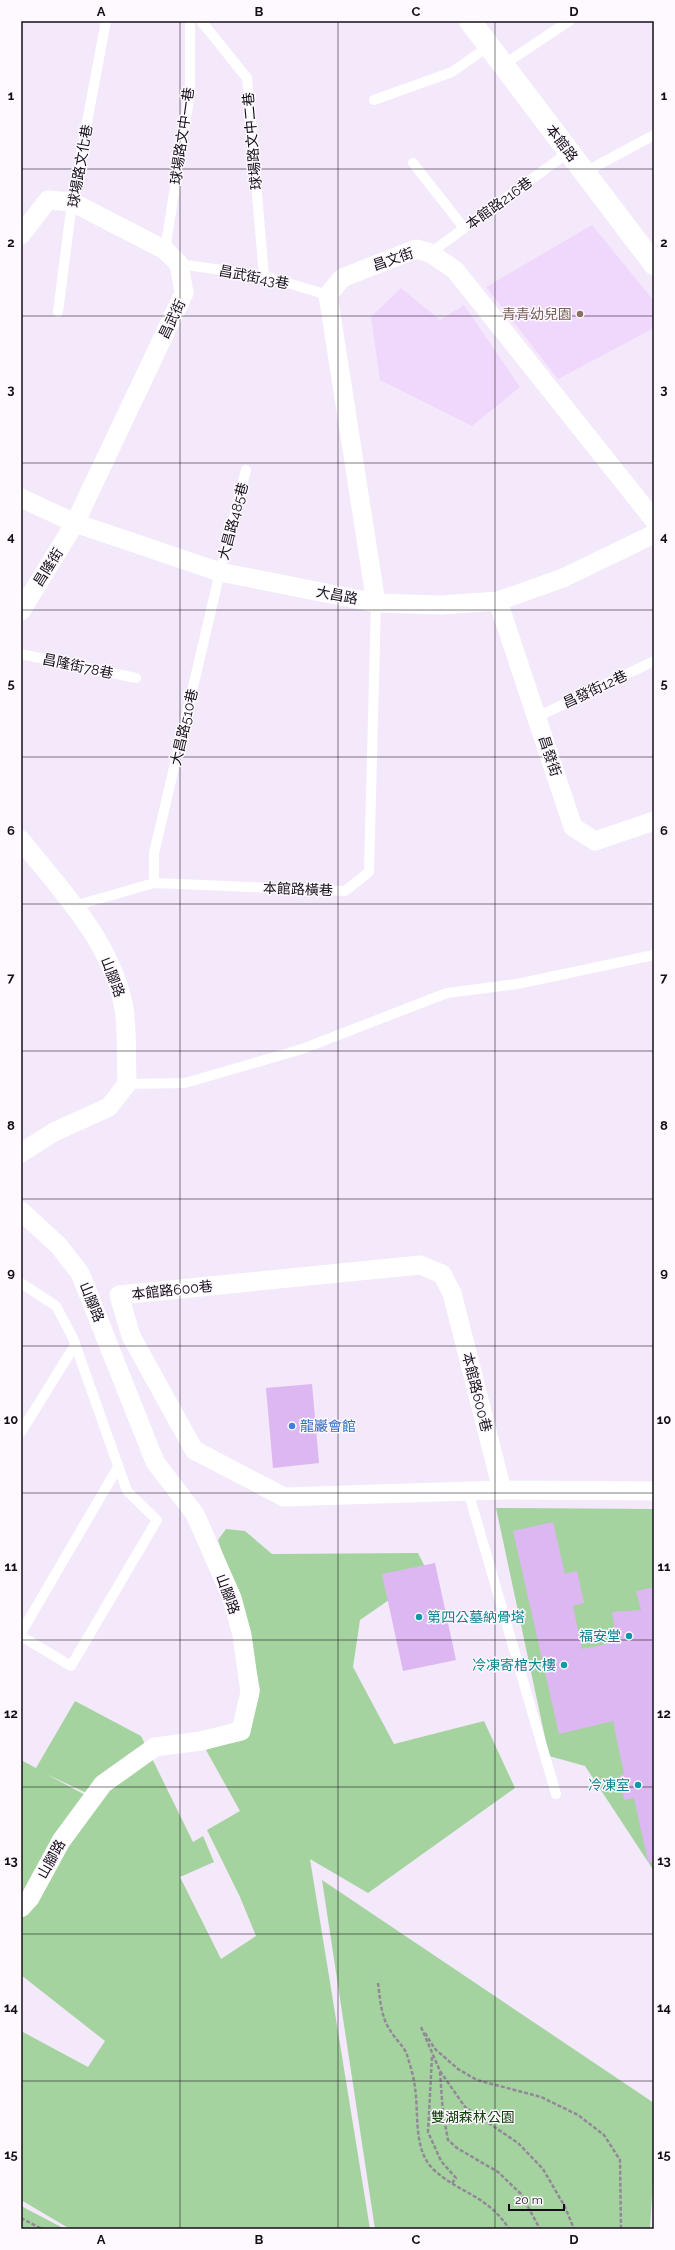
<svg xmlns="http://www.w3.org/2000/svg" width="675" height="2250" font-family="Raleway,'Noto Sans TC',sans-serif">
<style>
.built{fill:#f0d8fd}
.green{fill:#a5d39f}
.building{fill:#dcb7f1}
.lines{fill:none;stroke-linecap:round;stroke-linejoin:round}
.path{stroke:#928998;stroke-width:2.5;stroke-dasharray:4 2;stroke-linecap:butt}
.lane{stroke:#fff;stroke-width:10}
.street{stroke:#fff;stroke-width:19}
.secondary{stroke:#fff;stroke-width:22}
.grid{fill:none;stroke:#150e19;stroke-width:1;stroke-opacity:0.55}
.education-dot{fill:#8d6e63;stroke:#fdf9ff;stroke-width:1.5}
.shop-dot{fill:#3f7fe0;stroke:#fdf9ff;stroke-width:1.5}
.culture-dot{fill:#0f9aa8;stroke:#fdf9ff;stroke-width:1.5}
.labels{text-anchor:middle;stroke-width:3;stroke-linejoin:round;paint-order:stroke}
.street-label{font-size:14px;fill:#150e19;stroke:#fdf9ff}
.education-label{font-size:14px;fill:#785e54;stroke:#fdf9ff;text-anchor:end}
.shop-label{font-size:14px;fill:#366cbe;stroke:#fdf9ff;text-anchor:start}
.culture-label{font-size:14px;fill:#0d838f;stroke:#fdf9ff;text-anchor:end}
.park-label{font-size:14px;fill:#14420e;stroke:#fdf9ff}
.neatline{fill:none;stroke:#150e19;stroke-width:1.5}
.grid-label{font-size:13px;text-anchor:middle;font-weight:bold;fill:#150e19}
</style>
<rect width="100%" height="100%" fill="#f4e8fb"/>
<g class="built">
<path d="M592,225l62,76v27l-96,51 -72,-92z"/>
<path d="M401,288l39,32 24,-15 56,82 -48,39 -92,-46 -9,-63z"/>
</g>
<g class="green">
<path d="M496,1508l158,1v362l-69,-105 -36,-10z"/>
<path d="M226,1529l19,2 27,23 146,-1 10,20 -68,47 -7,47 41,77 90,-23 31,67 -147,105 -58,-34 60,370h-300l-49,-29v-169l67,36 17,-26 -84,-66v-64l74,-114 -49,-23 45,24 -70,107v-145l15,8 39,-67 66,35 52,106 10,-6 11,26 -34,15 41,82 35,-23 -16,-39 -33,-67 33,-19 -34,-61 43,-16 11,-44 -10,-53 -32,-97z"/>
<path d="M322,1880l332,223v60l-4,66h-275z"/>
<path d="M21,2206l44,23h-44z"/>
</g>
<g class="building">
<path d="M312,1384l7,79 -46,5 -7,-80z"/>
<path d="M553,1522l12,52 12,-3 7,32 -11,3 9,43 35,-7 -5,-30 29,-2 -5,-19 18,-4v275h-6l-14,-64 -10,2 -4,-25 4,-1 -11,-53 -54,13 -46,-203z"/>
<path d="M435,1563l21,97 -53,11 -21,-97z"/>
</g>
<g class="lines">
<g class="path">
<path d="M378,1983c2,16 3,34 12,47 5,9 14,16 17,25 3,10 7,22 8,33 4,26 -2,61 18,81 25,24 55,26 76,60"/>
<path d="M421,2027l19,44 25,36 53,36 25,26 22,38 9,22"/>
<path d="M425,2033l10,16 23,20 19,11 64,17 37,18 26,20 16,25 1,69"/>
<path d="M432,2057l-4,75 13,29 15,17 -4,5"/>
<path d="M440,2072l3,41 5,27 9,8 41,24 23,22 19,35"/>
<path d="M21,2218l21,11"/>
</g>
<g class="lane">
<path d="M201,21l46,57 17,198"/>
<path d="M503,65l66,-44"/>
<path d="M374,100l78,-28 37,-26"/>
<path d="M413,163l51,65"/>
<path d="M585,172l69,-37"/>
<path d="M165,250l25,-157v-72"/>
<path d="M430,253l139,-101"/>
<path d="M179,264l85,12 64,19"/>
<path d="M58,312l14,-110 34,-181"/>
<path d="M21,654l115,24"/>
<path d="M537,717l117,-56"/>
<path d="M154,883v-30l66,-281 26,-102"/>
<path d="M74,906l80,-23 191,8 24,-19 7,-269"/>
<path d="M127,1084l58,-1 117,-34 145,-56 70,-9 137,-29"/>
<path d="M21,1283l35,23 17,32 54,153 30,29 -86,146 -50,-30"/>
<path d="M21,1432l54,-87"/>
<path d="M468,1491l88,303"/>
<path d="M21,1633l97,-166"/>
</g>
<g class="street">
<path d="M21,235l27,-35 24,2 93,48 14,14 5,29 -109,230 -54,88"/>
<path d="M21,498l54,25 145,49 156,31 65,2 57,-4 65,-23 91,-44"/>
<path d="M498,601l75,226 22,14 59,-20"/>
<path d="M376,603l-48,-308 14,-17 74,-29 14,4 25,17 199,250"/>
<path d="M21,840c39,49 88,99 102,163 5,23 3,57 4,81l-18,23 -55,25 -33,21"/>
<path d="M21,1211l37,34 22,28 75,189 40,52 37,84 10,37 8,57 -9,39 -40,10 -46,6 -52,37 -42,57 -31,57 -9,10"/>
<path d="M502,1490l-50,-197 -10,-19 -22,-9 -301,30 12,41 63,114 90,47 218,-7 152,1"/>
</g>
<path class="secondary" d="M470,21l184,243"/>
</g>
<path class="grid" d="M180,21v2208M338,21v2208M495,21v2208M21,169h633M21,316h633M21,463h633M21,610h633M21,757h633M21,904h633M21,1051h633M21,1199h633M21,1346h633M21,1493h633M21,1640h633M21,1787h633M21,1934h633M21,2081h633"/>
<circle class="education-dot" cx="580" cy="314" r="4"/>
<circle class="shop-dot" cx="292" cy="1426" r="4"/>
<g class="culture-dot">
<circle cx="419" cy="1617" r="4"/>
<circle cx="629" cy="1636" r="4"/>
<circle cx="564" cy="1665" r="4"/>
<circle cx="638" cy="1785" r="4"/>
</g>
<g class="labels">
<g class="street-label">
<text transform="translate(182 136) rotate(-82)" y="5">球場路文中一巷</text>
<text transform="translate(252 141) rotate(-95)" y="5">球場路文中二巷</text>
<text transform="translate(562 143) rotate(53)" y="5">本館路</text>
<text transform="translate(80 166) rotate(-80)" y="5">球場路文化巷</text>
<text transform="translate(499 203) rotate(-36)" y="5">本館路216巷</text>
<text transform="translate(393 259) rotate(-19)" y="5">昌文街</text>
<text transform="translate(254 277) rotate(11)" y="5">昌武街43巷</text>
<text transform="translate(172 319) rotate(-64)" y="5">昌武街</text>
<text transform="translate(233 521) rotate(-75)" y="5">大昌路485巷</text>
<text transform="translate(48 567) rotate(-58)" y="5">昌隆街</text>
<text transform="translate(337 595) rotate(11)" y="5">大昌路</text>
<text transform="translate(78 666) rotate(12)" y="5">昌隆街78巷</text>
<text transform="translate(595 689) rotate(-25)" y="5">昌發街12巷</text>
<text transform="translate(184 727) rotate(-77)" y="5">大昌路510巷</text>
<text transform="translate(550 756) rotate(72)" y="5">昌發街</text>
<text transform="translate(298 889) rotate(2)" y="5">本館路橫巷</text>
<text transform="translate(113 977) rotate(69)" y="5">山腳路</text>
<text transform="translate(172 1290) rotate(-6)" y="5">本館路600巷</text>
<text transform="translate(92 1302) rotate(68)" y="5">山腳路</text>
<text transform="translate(477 1392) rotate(76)" y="5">本館路600巷</text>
<text transform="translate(228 1594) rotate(70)" y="5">山腳路</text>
<text transform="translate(51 1859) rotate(-61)" y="5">山腳路</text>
</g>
<g class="education-label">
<text x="572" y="319">青青幼兒園</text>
</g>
<g class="shop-label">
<text x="300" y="1431">龍巖會館</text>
</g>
<g class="culture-label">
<text x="427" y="1622" text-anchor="start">第四公墓納骨塔</text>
<text x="621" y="1641">福安堂</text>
<text x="556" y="1670">冷凍寄棺大樓</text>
<text x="630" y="1790">冷凍室</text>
</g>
<g class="park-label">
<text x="473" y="2122">雙湖森林公園</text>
</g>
</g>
<rect width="675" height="2250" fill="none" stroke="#fdf9ff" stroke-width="44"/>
<path d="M509 2204v6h55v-6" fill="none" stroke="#150e19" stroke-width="2"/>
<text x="515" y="2204" font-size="12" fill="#150e19" stroke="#fdf9ff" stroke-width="3" paint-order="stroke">20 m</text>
<rect x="22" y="22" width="631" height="2206" class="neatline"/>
<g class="grid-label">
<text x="101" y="16">A</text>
<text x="259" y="16">B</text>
<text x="416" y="16">C</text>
<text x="574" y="16">D</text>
<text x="11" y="100">1</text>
<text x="664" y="100">1</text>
<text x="11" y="247">2</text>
<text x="664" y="247">2</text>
<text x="11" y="394">3</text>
<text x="664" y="394">3</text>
<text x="11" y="541">4</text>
<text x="664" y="541">4</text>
<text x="11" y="688">5</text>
<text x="664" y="688">5</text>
<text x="11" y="835">6</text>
<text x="664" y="835">6</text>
<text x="11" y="982">7</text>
<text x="664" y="982">7</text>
<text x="11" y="1130">8</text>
<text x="664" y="1130">8</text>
<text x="11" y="1277">9</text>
<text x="664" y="1277">9</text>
<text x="11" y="1424">10</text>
<text x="664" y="1424">10</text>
<text x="11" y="1571">11</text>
<text x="664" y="1571">11</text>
<text x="11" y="1718">12</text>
<text x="664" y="1718">12</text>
<text x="11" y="1865">13</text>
<text x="664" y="1865">13</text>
<text x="11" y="2012">14</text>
<text x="664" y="2012">14</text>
<text x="11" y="2159">15</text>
<text x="664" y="2159">15</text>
<text x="101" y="2244">A</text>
<text x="259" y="2244">B</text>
<text x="416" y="2244">C</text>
<text x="574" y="2244">D</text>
</g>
</svg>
